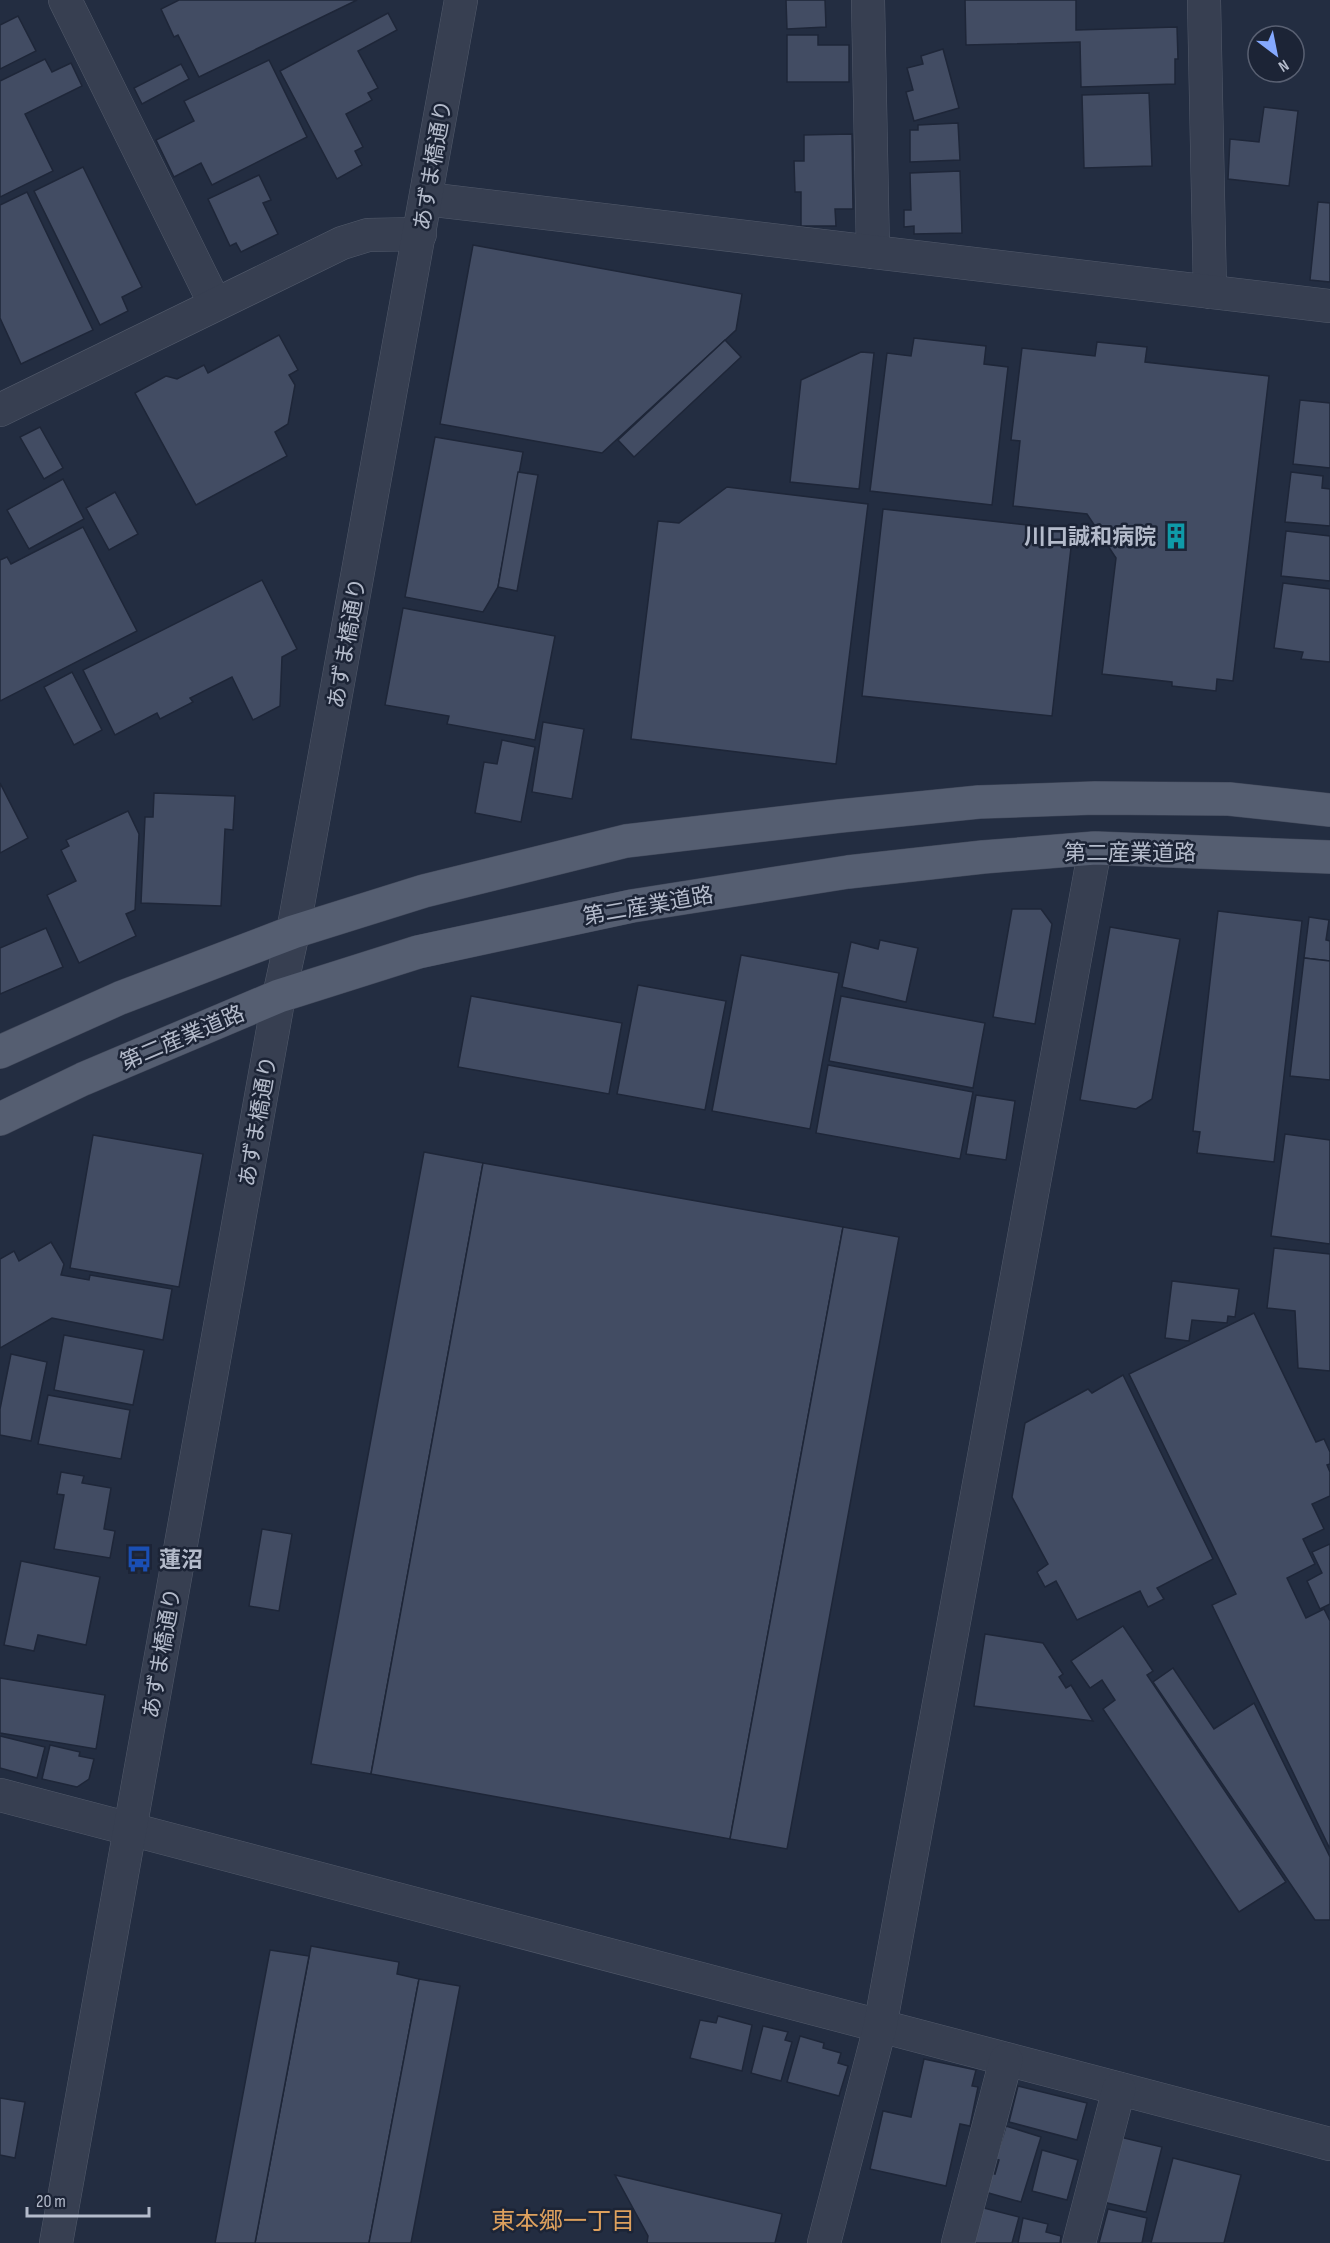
<svg xmlns="http://www.w3.org/2000/svg" width="1330" height="2243" font-family="'Sofia Sans Condensed','Noto Sans JP',sans-serif">
<style>
.building{fill:#424c63;stroke:#1e2638;stroke-width:1.5}
.lines{fill:none;stroke-linecap:round;stroke-linejoin:round}
.minor-casing{stroke:#525a6b;stroke-width:34}
.major-casing{stroke:#41485a;stroke-width:34}
.minor{stroke:#373f51;stroke-width:33}
.major{stroke:#555e71;stroke-width:33}
.labels{text-anchor:middle;stroke-width:5;stroke-linejoin:round;paint-order:stroke}
.street-label{font-size:22px;fill:#b4bbcb;stroke:#1c2436}
.poi-label{font-size:22px;font-weight:bold;fill:#b4bbcb;stroke:#1c2436;text-anchor:end}
.neighbourhood-label{font-size:24px;fill:#dda05d;stroke:#1c2436}
</style>
<rect width="100%" height="100%" fill="#232d41"/>
<g class="building">
<path d="M179,0h178l-158,77 -21,-42 -4,2 -13,-28z"/>
<path d="M786,0h39l1,27 -39,2z"/>
<path d="M965,0h111v30l101,-3 1,32h-3v25l-94,3 -1,-45 -114,3z"/>
<path d="M388,13l9,17 -39,21 20,37 -10,5 4,7 -26,14 17,33 -8,4 7,14 -25,14 -57,-108z"/>
<path d="M18,16l18,35 -36,18v-44z"/>
<path d="M787,35h31v10h31v37h-62z"/>
<path d="M943,49l16,59 -45,13 -8,-29 7,-2 -6,-22 16,-4 -2,-8z"/>
<path d="M45,59l7,13 19,-9 11,23 -57,28 28,57 -53,26v-116z"/>
<path d="M269,60l38,77 -95,48 -11,-22 -27,14 -18,-37 38,-19 -10,-20z"/>
<path d="M181,64l8,15 -47,25 -8,-16z"/>
<path d="M1149,93l3,73 -68,2 -2,-73z"/>
<path d="M1264,107l34,4 -9,75 -61,-7 2,-40 29,3z"/>
<path d="M958,123l2,37 -50,2v-32h8v-5z"/>
<path d="M852,134l1,75h-18l1,17h-35v-34h-6l-1,-31h10v-26z"/>
<path d="M83,167l59,120 -20,10 6,14 -28,14 -66,-134z"/>
<path d="M960,171l2,62 -48,1v-8l-10,1v-17h7l-1,-37z"/>
<path d="M259,175l12,25 -8,3 15,31 -37,18 -5,-9 -6,3 -22,-47z"/>
<path d="M27,192l66,138 -72,34 -21,-46v-113z"/>
<path d="M1318,202l12,1v79l-20,-2z"/>
<path d="M473,245l269,49 -6,36 -134,123 -162,-29z"/>
<path d="M279,335l19,35 -9,5 6,10 -7,39 -13,8 12,24 -91,49 -61,-112 31,-17 11,3 27,-14 4,8z"/>
<path d="M914,338l72,8 -2,18 24,3 -16,138 -122,-14 17,-138 24,3z"/>
<path d="M725,340l16,17 -107,100 -16,-17z"/>
<path d="M1097,342l50,5 -2,15 124,14 -36,305 -16,-2 -1,12 -44,-5v-4l-70,-8 14,-116 -29,-44 -74,-8 7,-65 -9,-1 11,-92 73,8z"/>
<path d="M861,352l13,1 -15,136 -69,-7 11,-102z"/>
<path d="M1300,400l30,3v65l-37,-4z"/>
<path d="M40,427l23,41 -19,11 -24,-42z"/>
<path d="M435,437l88,15 -25,135 -15,25 -78,-15z"/>
<path d="M518,472l20,3 -21,116 -19,-4z"/>
<path d="M1291,472l32,4 -1,12 8,1v37l-45,-4z"/>
<path d="M63,479l21,40 -55,30 -22,-39z"/>
<path d="M727,487l141,17 -32,260 -205,-25 27,-218 21,2z"/>
<path d="M115,492l23,42 -29,16 -23,-42z"/>
<path d="M883,509l190,21 -21,186 -190,-20z"/>
<path d="M83,527l54,104 -137,70v-141l7,-3 4,7z"/>
<path d="M1286,531l44,5v45l-49,-5z"/>
<path d="M262,580l35,69 -15,8 -2,49 -27,14 -21,-43 -42,21 3,4 -33,17 -3,-6 -42,22 -32,-65z"/>
<path d="M1283,583l47,6v73l-29,-3 2,-7 -29,-4z"/>
<path d="M403,608l152,28 -20,104 -88,-16 2,-8 -64,-11z"/>
<path d="M72,672l30,58 -28,15 -30,-58z"/>
<path d="M543,722l41,7 -12,70 -40,-7z"/>
<path d="M502,740l33,7 -14,75 -46,-9 9,-51 13,2z"/>
<path d="M0,783l28,55 -28,15z"/>
<path d="M154,793l81,3 -2,34 -8,-1 -4,77 -80,-3 4,-86h8z"/>
<path d="M128,811l11,23 -4,76 -9,4 10,22 -57,27 -32,-68 29,-14 -15,-31 8,-4 -3,-6z"/>
<path d="M1012,909h29l11,15 -17,100 -42,-7z"/>
<path d="M1218,911l84,10 -28,241 -77,-9 3,-21 -7,-1z"/>
<path d="M1309,917l20,3 -3,20 4,1v20l-26,-3z"/>
<path d="M1110,927l70,12 -28,160 -16,10 -56,-9z"/>
<path d="M46,928l17,39 -63,27v-46z"/>
<path d="M880,940l38,8 -12,54 -64,-15 9,-45 27,7z"/>
<path d="M741,955l98,18 -29,156 -98,-18z"/>
<path d="M1304,958l26,3v119l-40,-4z"/>
<path d="M638,985l88,16 -21,109 -88,-16z"/>
<path d="M471,996l151,27 -13,71 -151,-27z"/>
<path d="M841,996l144,27 -12,65 -144,-27z"/>
<path d="M828,1065l145,27 -13,67 -144,-26z"/>
<path d="M976,1095l39,6 -9,59 -40,-6z"/>
<path d="M1285,1134l45,6v104l-59,-8z"/>
<path d="M93,1135l110,19 -24,133 -109,-19z"/>
<path d="M424,1152l59,11 -112,611 -60,-10z"/>
<path d="M483,1163l360,64 -113,612 -359,-65z"/>
<path d="M843,1227l56,10 -112,612 -57,-10z"/>
<path d="M51,1242l13,22 -3,11 28,5 1,-5 82,14 -9,51 -111,-22 -52,30v-89l14,-8 5,10z"/>
<path d="M1274,1248l56,6v117l-32,-3 -3,-57 -28,-3z"/>
<path d="M1172,1281l67,8 -4,28 -7,-1 -1,7 -35,-3 -3,21 -24,-3z"/>
<path d="M1254,1313l62,129 8,-3 6,13v12l-3,1 3,7v24l-18,8 12,25 -21,10 12,25 -28,14 19,40 18,-9 6,12v228l-118,-244 24,-11 -107,-220z"/>
<path d="M64,1335l80,15 -11,55 -79,-15z"/>
<path d="M11,1354l36,8 -16,79 -31,-6v-26z"/>
<path d="M1123,1375l90,184 -56,29 7,11 -16,8 -8,-16 -63,29 -21,-39 -11,6 -8,-15 11,-8 -36,-67 13,-74 63,-34 4,4z"/>
<path d="M48,1395l82,15 -9,49 -83,-15z"/>
<path d="M61,1472l23,4 -2,7 29,5 -7,41 11,2 -5,27 -56,-9 10,-54 -7,-1z"/>
<path d="M262,1529l30,5 -13,77 -30,-5z"/>
<path d="M1330,1544v60l-10,5 -13,-28 15,-8 -10,-21z"/>
<path d="M21,1561l79,16 -14,68 -48,-10 -4,16 -30,-6z"/>
<path d="M1123,1626l30,45 -6,4 139,207 -47,30 -136,-203 12,-9 -13,-20 -12,8 -19,-27z"/>
<path d="M985,1634l58,9 20,31 -4,3 7,11 5,-3 22,36 -119,-15z"/>
<path d="M1173,1668l41,61 40,-26 76,154v63h-15l-162,-238z"/>
<path d="M0,1678l105,17 -9,54 -96,-16z"/>
<path d="M0,1736l45,11 -8,31 -37,-10z"/>
<path d="M50,1745l30,7 -1,4 15,3 -5,20 -12,8 -35,-8z"/>
<path d="M311,1946l88,16 -2,12 22,5 -50,264h-114z"/>
<path d="M270,1950l39,6 -54,287h-40z"/>
<path d="M419,1979l41,7 -49,257h-42z"/>
<path d="M718,2016l34,9 -10,46 -52,-13 10,-38 16,3z"/>
<path d="M763,2026l25,6 -3,8 7,2 -11,39 -30,-8z"/>
<path d="M800,2036l24,7 -1,5 18,5 -3,10 10,3 -9,30 -52,-14z"/>
<path d="M924,2059l52,11 -4,16 6,1 -8,39 -10,-2 -14,62 -76,-17 13,-58 28,6z"/>
<path d="M1018,2086l69,17 -10,37 -68,-18z"/>
<path d="M0,2098l25,4 -10,56 -15,-3z"/>
<path d="M1006,2126l35,11 -20,65 -36,-10 6,-19 4,1 4,-14 -3,-1z"/>
<path d="M1120,2137l42,10 -16,65 -43,-10z"/>
<path d="M1042,2150l36,10 -11,40 -35,-9z"/>
<path d="M1173,2158l68,17 -17,68h-73z"/>
<path d="M615,2175l167,39 -7,29h-128l1,-7z"/>
<path d="M980,2207l39,10 -7,26h-41z"/>
<path d="M1108,2209l39,9 -5,25h-43z"/>
<path d="M1023,2218l25,6 -2,8 15,4 -1,7h-42z"/>
</g>
<g class="lines">
<g class="minor-casing">
<g id="minor">
<path d="M65,0l150,304"/>
<path d="M868,0l5,252"/>
<path d="M1204,0l6,292"/>
<path d="M426,199l904,107"/>
<path d="M0,410l342,-167 26,-8 52,-1"/>
<path d="M0,1795l1330,349"/>
<path d="M56,2243l223,-1247 14,-64 168,-932"/>
<path d="M824,2243l56,-216 215,-1179"/>
<path d="M958,2243l48,-183"/>
<path d="M1079,2243l40,-154"/>
</g>
</g>
<g class="major-casing">
<g id="major">
<path d="M0,1052l120,-54 173,-66 131,-41 202,-50 214,-25 139,-14 116,-4 134,1 101,11"/>
<path d="M0,1119l83,-40 196,-83 139,-44 214,-46 216,-34 135,-15 112,-9 235,9"/>
</g>
</g>
<use href="#minor" class="minor"/>
<use href="#major" class="major"/>
</g>
<defs>
<g id="building-bare" transform="scale(2.07)"><path d="M-4-6H4V6H1V3H-1V6H-4ZM-2.5-4.3h1.7v1.8h-1.7ZM.8-4.3h1.7v1.8H.8ZM-2.5-1h1.7V.8h-1.7ZM.8-1h1.7V.8H.8Z" fill="#0f9aa8" stroke="#1c2436" stroke-width="2.5" paint-order="stroke"/></g>
<g id="bus-bare" transform="scale(2.07)"><path d="M-5-6H5V4H4V6H2V4H-2V6H-4V4H-5ZM-3.5-4V0h7V-4ZM-3.5 1.2v1.5H-2V1.2ZM2 1.2v1.5H3.5V1.2Z" fill="#1a4fb4" stroke="#1c2436" stroke-width="2.5" paint-order="stroke"/></g>
</defs>
<g fill-rule="evenodd">
<use href="#building-bare" x="1176" y="536"/>
<use href="#bus-bare" x="139" y="1559"/>
</g>
<g class="labels">
<g class="street-label">
<text transform="translate(432 165) rotate(-80)" y="8">あずま橋通り</text>
<text transform="translate(346 643) rotate(-80)" y="8">あずま橋通り</text>
<text x="1130" y="860">第二産業道路</text>
<text transform="translate(648 905) rotate(-10)" y="8">第二産業道路</text>
<text transform="translate(182 1037) rotate(-23)" y="8">第二産業道路</text>
<text transform="translate(257 1121) rotate(-80)" y="8">あずま橋通り</text>
<text transform="translate(161 1653) rotate(-80)" y="8">あずま橋通り</text>
</g>
<g class="poi-label">
<text x="1156" y="544">川口誠和病院</text>
<text x="159" y="1567" text-anchor="start">蓮沼</text>
</g>
<g class="neighbourhood-label">
<text x="563" y="2229">東本郷一丁目</text>
</g>
</g>
<g transform="translate(1276 54) rotate(148)"><circle r="28" fill="#1c2436" stroke="#596072" stroke-width="1.5"/>
<path d="M0-4.5L10 22L0 15L-10 22Z" fill="#85a9ff"/>
<text y="-9" font-size="16" font-weight="bold" text-anchor="middle" fill="#b4bbcb">N</text>
</g>
<path d="M27 2207v9h122v-9" fill="none" stroke="#b4bbcb" stroke-width="3"/>
<text x="36" y="2207" font-size="18" fill="#b4bbcb" stroke="#1c2436" stroke-width="4.5" paint-order="stroke">20 m</text>
</svg>
